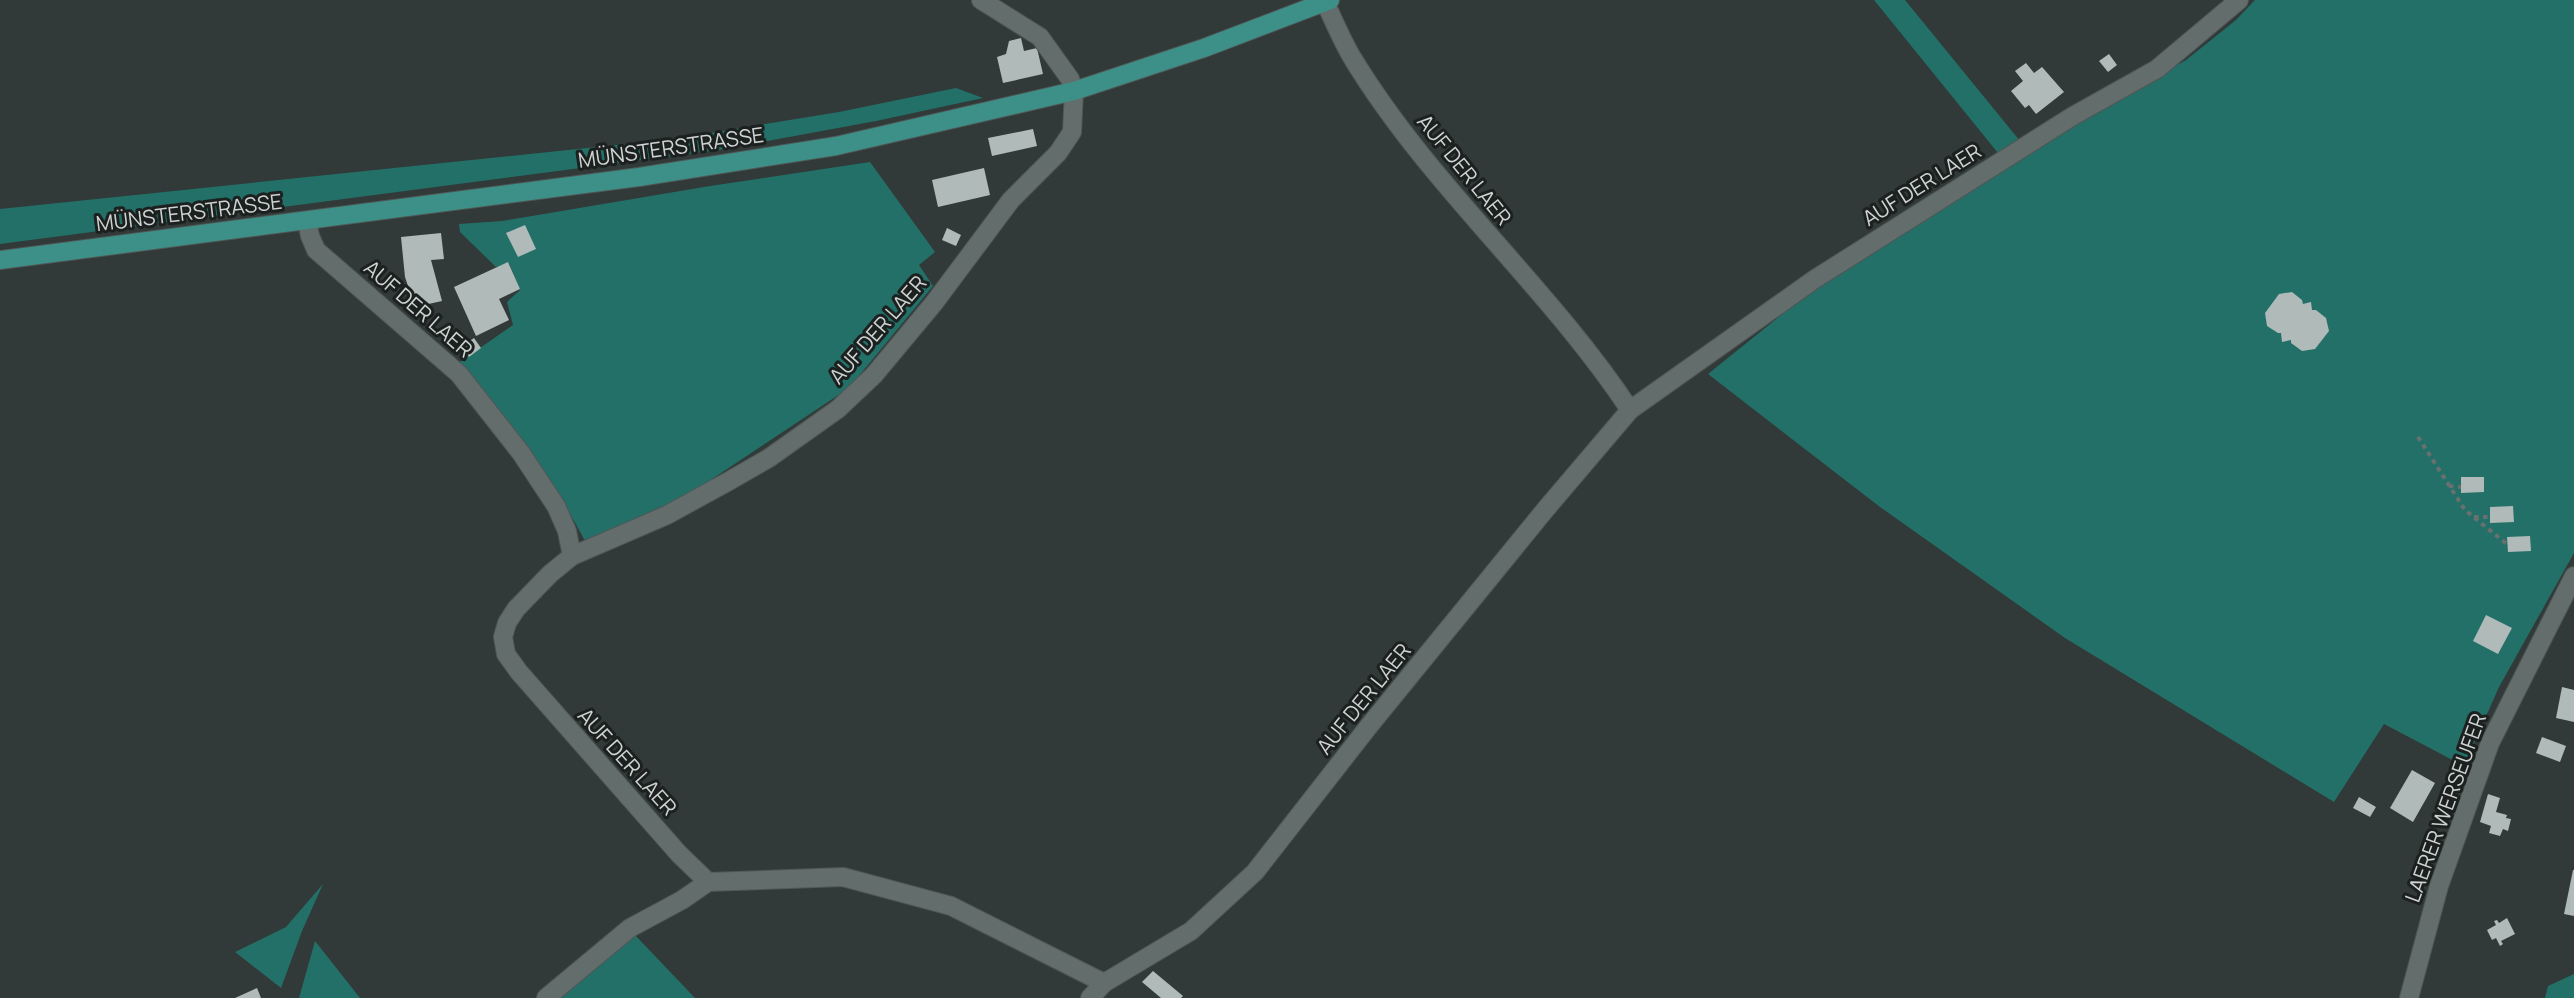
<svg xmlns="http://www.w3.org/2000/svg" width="2574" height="998" font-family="Manrope,sans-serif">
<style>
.green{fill:#237068}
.building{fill:#b0bab8}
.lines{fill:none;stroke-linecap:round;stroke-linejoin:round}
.minor-casing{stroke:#4f5756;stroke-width:20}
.major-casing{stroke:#4f5756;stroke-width:20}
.path{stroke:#69716f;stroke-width:4;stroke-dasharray:4.5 4.5;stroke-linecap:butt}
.minor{stroke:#636d6b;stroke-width:18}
.major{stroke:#3d9087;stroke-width:18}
.labels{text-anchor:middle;stroke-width:6;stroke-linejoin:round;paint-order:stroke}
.street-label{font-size:21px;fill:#ced4d3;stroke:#1c201f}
</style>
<rect width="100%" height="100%" fill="#313a38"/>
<g class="green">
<path d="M1874,0h31l115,141 -22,12z"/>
<path d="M2255,0h319v553l-75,134 -35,79 -80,-42 -50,78 -269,-164 -185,-131 -172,-133 103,-83 282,-177 93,-54 50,-40z"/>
<path d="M956,88l27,10 -107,23 -158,29 -718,94v-35l674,-70 165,-27z"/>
<path d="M870,162l65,90 -16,13 14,21 -84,102 -164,109 -99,46c-34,-66 -82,-122 -129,-179l56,-39 -6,-23 13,-12 -11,-27 -13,4 -36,-35 -1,-8 43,-3 208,-35z"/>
<path d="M323,884l-21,47 -21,57 -46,-36 51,-25z"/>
<path d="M634,934l61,64h-138z"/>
<path d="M315,941l45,57h-61z"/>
<path d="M2574,974v24h-29l3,-12z"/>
</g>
<g class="building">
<path d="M1021,38l3,13 13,-3 6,26 -40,9 -6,-26 9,-3 3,-13z"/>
<path d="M2109,54l8,11 -9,7 -9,-11z"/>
<path d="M2026,63l8,10 8,-6 22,25 -28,22 -7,-9 -4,3 -14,-17 12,-10 -8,-10z"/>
<path d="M1033,129l4,17 -45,10 -4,-18z"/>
<path d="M984,168l6,27 -52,12 -6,-27z"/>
<path d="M525,225l11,24 -18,8 -12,-24z"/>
<path d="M947,228l14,7 -5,11 -14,-6z"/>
<path d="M441,233l3,26 -13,1 11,41 -27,6 -10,-30 -4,-40z"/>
<path d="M508,262l12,27 -21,10 10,21 -33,16 -22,-49z"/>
<path d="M2292,292l10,8 1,4 8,-2 1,8h4l10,8 3,13 -14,18 -13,2 -11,-8v-3l-9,2 -1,-9h-3l-11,-7 -2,-13 14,-19z"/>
<path d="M474,338l7,10 -12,9 -7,-11z"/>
<path d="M2461,477h23v15l-23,1z"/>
<path d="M2513,506l1,16 -24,1v-16z"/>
<path d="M2530,536l1,15 -23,1 -1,-15z"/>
<path d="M2486,615l26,13 -14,26 -25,-13z"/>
<path d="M2562,687l12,3v32l-18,-4z"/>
<path d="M2542,737l24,9 -6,16 -24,-9z"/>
<path d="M2412,770l23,13 -22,39 -23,-14z"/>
<path d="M2488,794l12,4 -4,14 11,3 -1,3 5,1 -3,12 -5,-2 -3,7 -11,-3 2,-7 -11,-4z"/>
<path d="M2359,797l17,10 -6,10 -17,-9z"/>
<path d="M2573,870h1v46l-10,-2z"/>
<path d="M2507,918l8,16 -14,7 2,3 -3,2 -4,-8 -4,2 -5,-10 9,-5 -2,-4 3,-1 2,3z"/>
<path d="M1153,971l30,25 -2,2h-20l-19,-16z"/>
<path d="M257,988l4,10h-26z"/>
</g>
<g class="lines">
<g class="minor-casing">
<g id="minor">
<path d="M1325,2c9,19 17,39 28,57 78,128 195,227 277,351"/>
<path d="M307,221l3,15 6,14 143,124 62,79 35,53 11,25 5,25"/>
<path d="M708,882l-29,-28 -160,-182 -13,-18 -3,-17 4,-14 9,-14 34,-35 22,-18 95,-41 62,-34 40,-23 69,-49 36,-34 60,-72 77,-103 47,-47 14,-21 2,-41 -4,-12 -30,-42 -59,-37"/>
<path d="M546,998l84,-70 52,-28 26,-18 135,-5 108,29 153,77 87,-52 64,-59 114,-146 176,-216 85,-100 185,-131 258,-163 84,-47 82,-69"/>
<path d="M1090,998l14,-15"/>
<path d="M2409,998l30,-112 51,-143 84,-167"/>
</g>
</g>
<g class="major-casing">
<path id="major" d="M0,260l639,-83 197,-31 238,-55 130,-43 126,-48"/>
</g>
<g class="path">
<path d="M2418,437l47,73 43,35"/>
<path d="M2449,486l12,1"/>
<path d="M2474,517h16"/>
</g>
<use href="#minor" class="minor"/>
<use href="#major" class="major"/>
</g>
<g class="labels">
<g class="street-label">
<text transform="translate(671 148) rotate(-8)" y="7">MÜNSTERSTRASSE</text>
<text transform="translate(1464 170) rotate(51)" y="7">AUF DER LAER</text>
<text transform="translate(1922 185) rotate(-32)" y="7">AUF DER LAER</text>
<text transform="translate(189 213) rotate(-7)" y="7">MÜNSTERSTRASSE</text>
<text transform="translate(418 309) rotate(41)" y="7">AUF DER LAER</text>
<text transform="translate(878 330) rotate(-49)" y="7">AUF DER LAER</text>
<text transform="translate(1364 699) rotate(-51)" y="7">AUF DER LAER</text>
<text transform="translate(627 762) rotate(48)" y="7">AUF DER LAER</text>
<text transform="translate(2446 808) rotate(-70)" y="7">LAERER WERSEUFER</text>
</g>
</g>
</svg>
